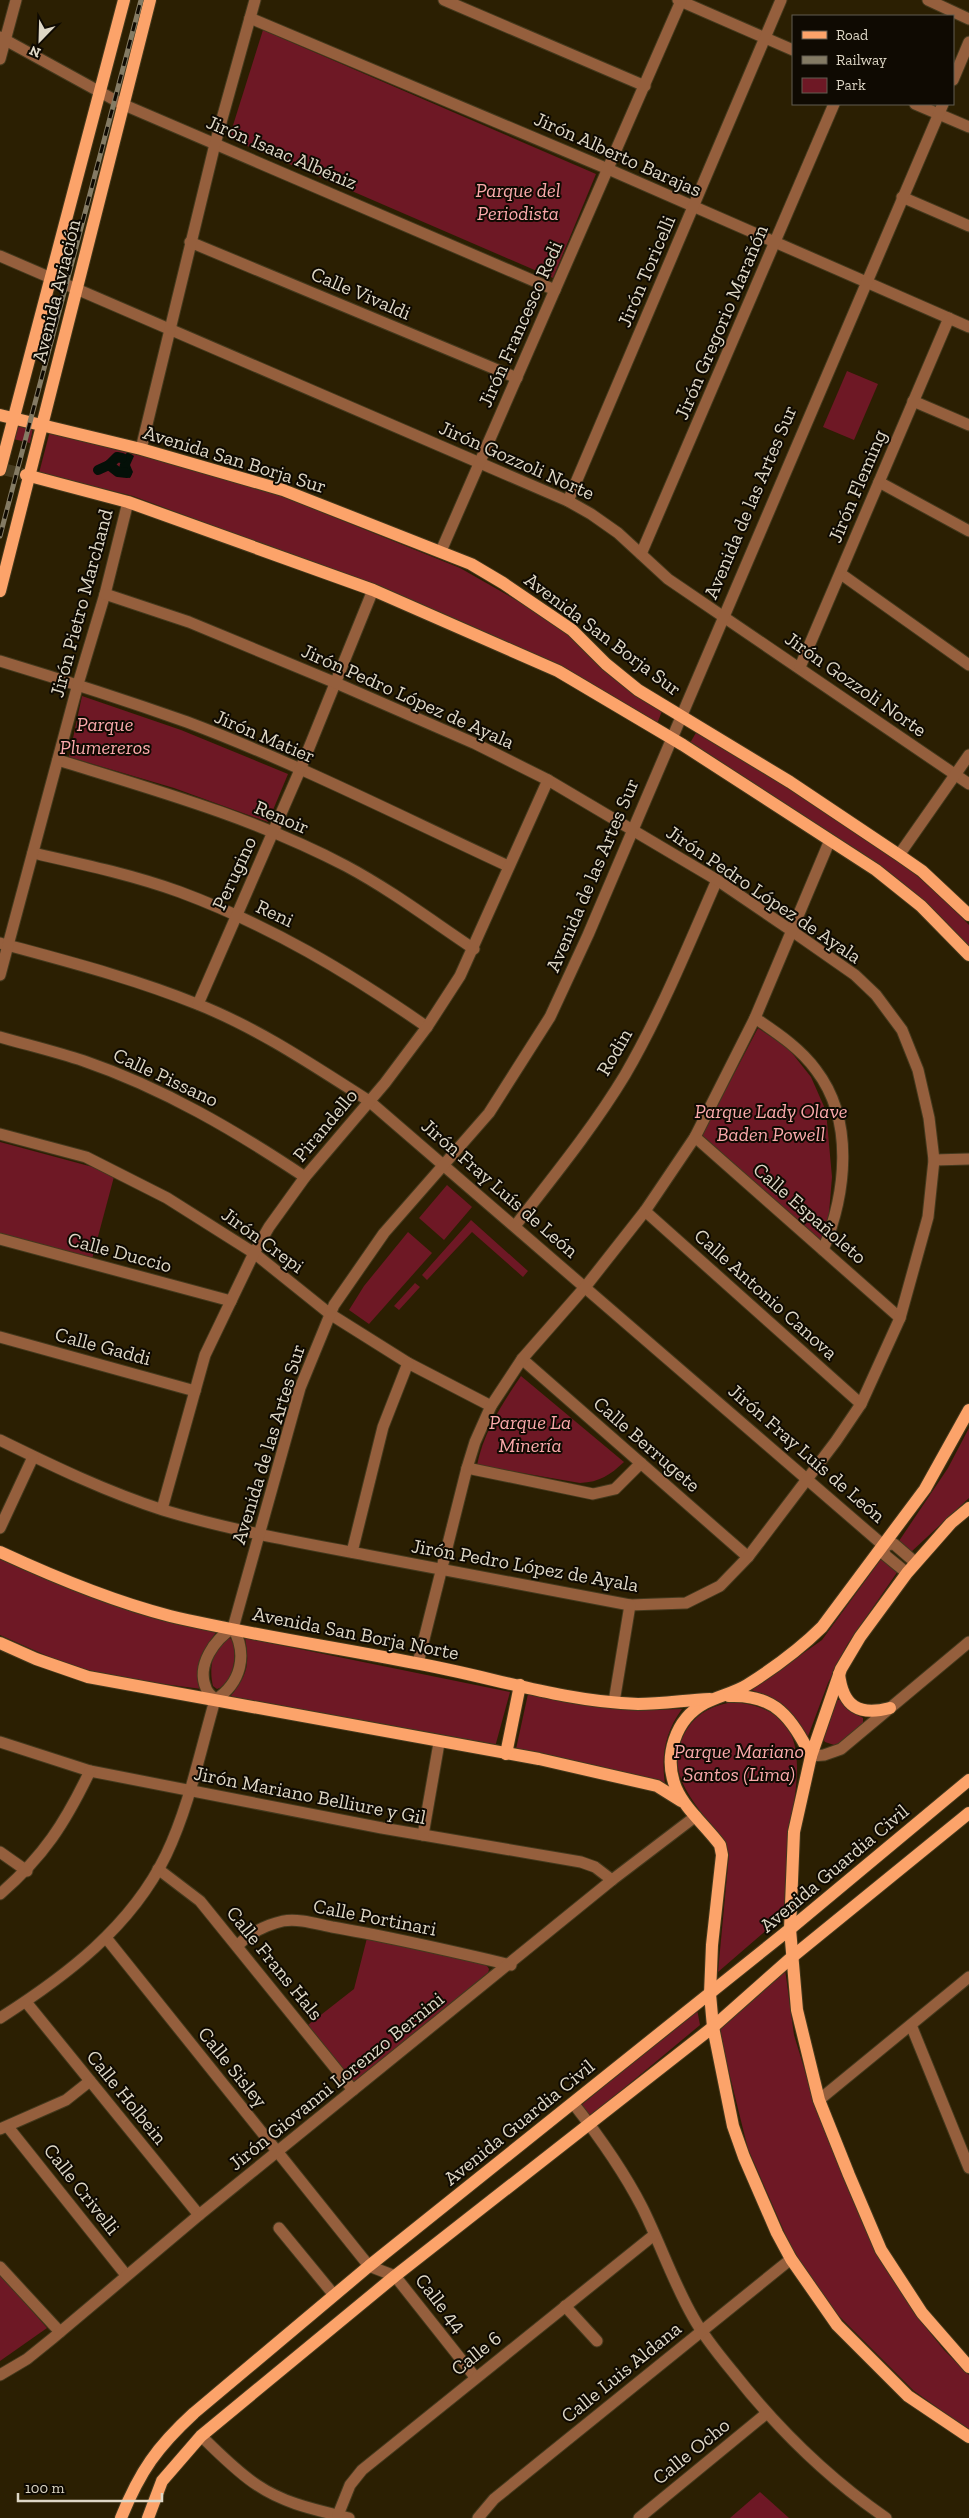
<svg xmlns="http://www.w3.org/2000/svg" width="969" height="2518" font-family="'Zilla Slab',serif">
<style>
.green{fill:#6e1825}
.water{fill:#041008}
.lines{fill:none;stroke-linecap:round;stroke-linejoin:round}
.canal{stroke:#041008;stroke-width:10}
.major-tunnel{stroke:#463b1f;stroke-width:12;stroke-dasharray:12 6;stroke-linecap:butt}
.minor-casing{stroke:#44391d;stroke-width:13}
.major-casing{stroke:#44391d;stroke-width:14}
.minor{stroke:#955f3d;stroke-width:11}
.major{stroke:#fca36a;stroke-width:12}
.rail-casing{stroke:#847b64;stroke-width:5}
.rail{stroke:#0f0a02;stroke-width:3;stroke-dasharray:9;stroke-linecap:butt}
.labels{text-anchor:middle;stroke-width:4;stroke-linejoin:round;paint-order:stroke}
.street-label{font-size:20px;fill:#ded7c6;stroke:#0f0a02}
.park-label{font-size:20px;font-style:italic;fill:#fbaaac;stroke:#0f0a02}
</style>
<rect width="100%" height="100%" fill="#2b1f02"/>
<g class="green">
<path d="M263,30l333,144 -43,104 -324,-140z"/>
<path d="M847,371l31,13 -24,56 -31,-13z"/>
<path d="M16,424l17,4 -3,15 -17,-4z"/>
<path d="M50,431l48,10 181,54 181,73 91,52 111,91 -5,13 -53,-31 -356,-154 -115,-43 -94,-23z"/>
<path d="M82,696l99,34 107,44 -20,48 -94,-34 -105,-31z"/>
<path d="M697,731c95,56 197,113 272,194v21l-42,-42 -237,-161z"/>
<path d="M758,1028l30,20 23,29 15,34 6,66 -4,48 -7,18 -119,-108z"/>
<path d="M0,1142l115,31 -23,86 -92,-25z"/>
<path d="M447,1185l25,22 -28,33 -25,-22z"/>
<path d="M471,1220l57,51 -5,6 -51,-45 -45,48 -5,-5z"/>
<path d="M408,1232l24,21 -63,71 -20,-14 15,-24z"/>
<path d="M415,1283l5,4 -21,23 -5,-4z"/>
<path d="M521,1376l103,86c-14,13 -24,20 -44,21l-103,-18c7,-34 25,-61 44,-89z"/>
<path d="M969,1428v70l-58,54 -12,-11 49,-73z"/>
<path d="M0,1557l68,31 59,22 90,21 -9,13 -6,14v31l-85,-11 -54,-15 -63,-28z"/>
<path d="M881,1559l17,12 -51,74 -19,38 -21,56c-11,-26 -29,-41 -56,-49l71,-50z"/>
<path d="M230,1638l4,4c2,15 0,41 -17,47l-4,-3c-4,-16 -2,-42 17,-48z"/>
<path d="M245,1638l265,54 -15,55 -265,-50c17,-22 20,-31 15,-59z"/>
<path d="M528,1694l114,16 40,-1c-17,23 -21,47 -17,75l-143,-32 -6,-3z"/>
<path d="M835,1700h5l8,10 15,8v8l-26,20 -12,-4 -3,-5z"/>
<path d="M735,1702c81,9 62,72 55,132 -3,26 -4,54 -5,80l-67,58 11,-118c-18,-40 -74,-75 -42,-125 11,-17 28,-25 48,-27z"/>
<path d="M367,1938l118,25 4,6 -2,9 -132,105 -47,-58 46,-36z"/>
<path d="M785,1969l9,66 14,46 83,193 24,40 29,36 25,25v55l-55,-39 -87,-87 -37,-59 -42,-96 -30,-121z"/>
<path d="M697,2009l3,16 -113,94 -8,-12z"/>
<path d="M0,2274l47,54 -47,33z"/>
<path d="M760,2492l29,26h-59z"/>
</g>
<path class="water" d="M128,452l6,4 -4,9 3,7 -3,6 -3,-1 -1,-6 -7,-3 3,-11z"/>
<g class="lines">
<g class="canal">
<path d="M109,465l9,7 9,1"/>
<path d="M98,470l11,-5 8,-8 5,1"/>
</g>
<path class="major-tunnel" d="M3,469l23,6"/>
<g class="minor-casing">
<g id="minor">
<path d="M444,0l201,86"/>
<path d="M678,0l115,50"/>
<path d="M928,0l41,19"/>
<path d="M250,18l358,151 361,158"/>
<path d="M0,37l122,67 433,186"/>
<path d="M0,59l16,-59"/>
<path d="M953,80l16,-38"/>
<path d="M915,104l54,23"/>
<path d="M902,197l67,29"/>
<path d="M190,242l327,136"/>
<path d="M0,256l568,245 23,13 27,19 50,46 301,205"/>
<path d="M913,401l56,24"/>
<path d="M141,449l74,-305 40,-144"/>
<path d="M879,482l90,49"/>
<path d="M568,501l213,-501"/>
<path d="M441,551l240,-550"/>
<path d="M641,554l193,-450"/>
<path d="M841,574l128,91"/>
<path d="M0,661c63,19 125,39 187,61 109,41 215,95 321,144"/>
<path d="M800,667l149,-349"/>
<path d="M58,760c97,30 197,58 288,106 45,24 86,55 128,83"/>
<path d="M33,853c49,11 100,22 147,39 91,34 168,80 247,135"/>
<path d="M899,855l70,-100"/>
<path d="M0,943c66,18 133,35 197,61 61,24 117,62 172,97l514,444 2,10 22,18"/>
<path d="M0,975l78,-291 27,-90 23,-92"/>
<path d="M198,1004l102,-234 73,-180"/>
<path d="M755,1018c22,15 45,30 61,52 39,51 30,124 7,180"/>
<path d="M0,1037c28,8 57,15 84,24 79,27 152,70 221,116"/>
<path d="M0,1134l86,23 81,41 87,55 76,61 78,49 83,43"/>
<path d="M695,1137l205,181"/>
<path d="M934,1160l35,-1"/>
<path d="M645,1211l216,193"/>
<path d="M515,1226c38,-49 78,-98 110,-151 36,-62 63,-129 92,-195"/>
<path d="M0,1239l231,62"/>
<path d="M0,1337l195,54"/>
<path d="M522,1359l226,198"/>
<path d="M0,1440c53,26 107,52 163,70 66,20 135,32 203,45 88,16 176,33 264,50l56,-2 34,-17 28,-29 88,-116 25,-37 39,-86 28,-101 6,-57 -5,-42 -11,-48 -16,-40 -26,-35 -21,-20 -63,-44 -75,-51 -169,-100 -72,-36 -140,-61 -147,-61 -84,-28"/>
<path d="M467,1468l126,26 22,-5 26,-26"/>
<path d="M162,1509l43,-154 49,-102 15,-26 36,-50 80,-94 42,-56 33,-51 88,-196"/>
<path d="M0,1528l33,-71"/>
<path d="M883,1545l11,-1 22,19"/>
<path d="M352,1552l31,-125 25,-64"/>
<path d="M233,1628l67,-240 34,-83 50,-72 105,-120 61,-96 38,-82 355,-831"/>
<path d="M418,1663l49,-195 8,-26 16,-36 31,-47 64,-73 59,-75 50,-74 60,-119 75,-178"/>
<path d="M215,1700c-3,-4 -8,-8 -9,-12 -10,-23 9,-49 27,-60"/>
<path d="M614,1702l16,-97"/>
<path d="M0,1742l90,29 292,57 199,34 14,5 17,13"/>
<path d="M811,1756l13,-1 17,-6 128,-107"/>
<path d="M423,1835l16,-92"/>
<path d="M0,1852l27,19"/>
<path d="M158,1869l42,32 153,189"/>
<path d="M0,1894c44,-38 65,-71 90,-123"/>
<path d="M107,1939l262,327 26,10 80,101"/>
<path d="M237,1946c13,-13 28,-21 46,-25 15,-3 34,3 49,6 60,10 119,24 179,38"/>
<path d="M26,2002l173,213"/>
<path d="M0,2018c66,-42 131,-91 166,-163 23,-48 34,-103 49,-155 26,-17 33,-45 18,-72"/>
<path d="M911,2025l58,143"/>
<path d="M819,2100l150,-123"/>
<path d="M573,2103c25,32 50,67 69,104 18,36 31,75 51,110 11,20 26,38 40,55 44,56 95,106 153,146"/>
<path d="M8,2127l118,148"/>
<path d="M0,2129l66,-29 24,-19"/>
<path d="M279,2228l55,67"/>
<path d="M0,2267l60,65"/>
<path d="M565,2306l32,35"/>
<path d="M0,2375l27,-16 26,-21 146,-123 413,-335 84,-64"/>
<path d="M201,2436c18,17 36,36 56,49 28,19 60,25 92,33"/>
<path d="M338,2515l12,-30 12,-15 292,-235"/>
<path d="M478,2518l16,-19 297,-240"/>
<path d="M639,2518l128,-105"/>
</g>
</g>
<g class="major-casing">
<g id="major">
<path d="M0,415l141,34 142,41 188,74 32,19 69,47 34,34 32,26 152,92 109,73 23,16 47,44"/>
<path d="M0,470l124,-470"/>
<path d="M26,475l102,27 245,88 185,81 125,74 193,125 45,36 48,49"/>
<path d="M0,591l150,-591"/>
<path d="M969,1410l-44,79 -103,138c-23,23 -48,41 -75,58 -13,8 -29,11 -42,18 -30,16 -42,54 -29,85 9,21 30,38 44,57l2,10 -10,90 -2,49 3,33 20,99 11,31 33,76 14,26 46,66 71,71 61,41"/>
<path d="M969,1508l-18,15 -44,50 -47,64 -19,32 -30,87 -17,76 -4,97 7,81 22,90 30,75 32,75 41,63 47,54"/>
<path d="M0,1552c54,25 111,49 170,64 81,19 164,31 245,47 74,13 148,39 223,41 24,0 49,-4 72,-5"/>
<path d="M0,1643l36,16 52,18 451,82 118,27 24,15"/>
<path d="M839,1674c4,33 20,42 51,34"/>
<path d="M729,1696c47,-2 62,22 82,60"/>
<path d="M506,1754l14,-69"/>
<path d="M121,2518c19,-47 36,-71 73,-105l175,-147 421,-337 179,-149"/>
<path d="M148,2518l14,-37 39,-45 194,-160 318,-249 79,-70 177,-144"/>
</g>
</g>
<use href="#minor" class="minor"/>
<use href="#major" class="major"/>
<g class="rail-casing">
<path id="rail" d="M0,536l141,-536"/>
</g>
<use href="#rail" class="rail"/>
</g>
<g class="labels">
<g class="street-label">
<text transform="translate(282 152) rotate(23)" y="7">Jirón Isaac Albéniz</text>
<text transform="translate(618 154) rotate(24)" y="7">Jirón Alberto Barajas</text>
<text transform="translate(646 271) rotate(-67)" y="7">Jirón Toricelli</text>
<text transform="translate(56 291) rotate(-76)" y="7">Avenida Aviación</text>
<text transform="translate(361 293) rotate(23)" y="7">Calle Vivaldi</text>
<text transform="translate(721 322) rotate(-67)" y="7">Jirón Gregorio Marañón</text>
<text transform="translate(520 324) rotate(-66)" y="7">Jirón Francesco Redi</text>
<text transform="translate(235 459) rotate(17)" y="7">Avenida San Borja Sur</text>
<text transform="translate(517 460) rotate(24)" y="7">Jirón Gozzoli Norte</text>
<text transform="translate(857 486) rotate(-67)" y="7">Jirón Fleming</text>
<text transform="translate(750 502) rotate(-67)" y="7">Avenida de las Artes Sur</text>
<text transform="translate(81 603) rotate(-75)" y="7">Jirón Pietro Marchand</text>
<text transform="translate(603 634) rotate(37)" y="7">Avenida San Borja Sur</text>
<text transform="translate(856 684) rotate(35)" y="7">Jirón Gozzoli Norte</text>
<text transform="translate(408 696) rotate(24)" y="7">Jirón Pedro López de Ayala</text>
<text transform="translate(265 736) rotate(23)" y="7">Jirón Matier</text>
<text transform="translate(282 817) rotate(23)" y="7">Renoir</text>
<text transform="translate(234 873) rotate(-65)" y="7">Perugino</text>
<text transform="translate(592 875) rotate(-67)" y="7">Avenida de las Artes Sur</text>
<text transform="translate(764 894) rotate(34)" y="7">Jirón Pedro López de Ayala</text>
<text transform="translate(275 913) rotate(25)" y="7">Reni</text>
<text transform="translate(614 1052) rotate(-60)" y="7">Rodin</text>
<text transform="translate(166 1077) rotate(25)" y="7">Calle Pissano</text>
<text transform="translate(325 1125) rotate(-50)" y="7">Pirandello</text>
<text transform="translate(500 1188) rotate(41)" y="7">Jirón Fray Luís de León</text>
<text transform="translate(810 1213) rotate(41)" y="7">Calle Españoleto</text>
<text transform="translate(263 1240) rotate(36)" y="7">Jirón Crepi</text>
<text transform="translate(120 1252) rotate(15)" y="7">Calle Duccio</text>
<text transform="translate(766 1294) rotate(42)" y="7">Calle Antonio Canova</text>
<text transform="translate(103 1346) rotate(15)" y="7">Calle Gaddi</text>
<text transform="translate(268 1444) rotate(-73)" y="7">Avenida de las Artes Sur</text>
<text transform="translate(647 1444) rotate(41)" y="7">Calle Berrugete</text>
<text transform="translate(807 1453) rotate(41)" y="7">Jirón Fray Luís de León</text>
<text transform="translate(525 1565) rotate(10)" y="7">Jirón Pedro López de Ayala</text>
<text transform="translate(356 1633) rotate(11)" y="7">Avenida San Borja Norte</text>
<text transform="translate(310 1795) rotate(11)" y="7">Jirón Mariano Belliure y Gil</text>
<text transform="translate(834 1868) rotate(-40)" y="7">Avenida Guardia Civil</text>
<text transform="translate(375 1917) rotate(11)" y="7">Calle Portinari</text>
<text transform="translate(275 1963) rotate(51)" y="7">Calle Frans Hals</text>
<text transform="translate(233 2067) rotate(51)" y="7">Calle Sisley</text>
<text transform="translate(336 2081) rotate(-39)" y="7">Jirón Giovanni Lorenzo Bernini</text>
<text transform="translate(127 2097) rotate(51)" y="7">Calle Holbein</text>
<text transform="translate(519 2122) rotate(-39)" y="7">Avenida Guardia Civil</text>
<text transform="translate(82 2189) rotate(52)" y="7">Calle Crivelli</text>
<text transform="translate(441 2303) rotate(52)" y="7">Calle 44</text>
<text transform="translate(476 2353) rotate(-39)" y="7">Calle 6</text>
<text transform="translate(621 2372) rotate(-39)" y="7">Calle Luis Aldana</text>
<text transform="translate(691 2451) rotate(-39)" y="7">Calle Ocho</text>
</g>
<g class="park-label">
<text x="518" y="197">Parque del<tspan x="518" dy="23">Periodista</tspan></text>
<text x="105" y="731">Parque<tspan x="105" dy="23">Plumereros</tspan></text>
<text x="771" y="1118">Parque Lady Olave<tspan x="771" dy="23">Baden Powell</tspan></text>
<text x="530" y="1429">Parque La<tspan x="530" dy="23">Minería</tspan></text>
<text x="739" y="1758">Parque Mariano<tspan x="739" dy="23">Santos (Lima)</tspan></text>
</g>
</g>
<rect x="792" y="15" width="162" height="90" fill="#0f0a02" stroke="#625c50"/>
<rect x="802" y="31" width="25" height="8" fill="#fca36a" stroke="#625c50"/>
<text x="836" y="40" font-size="15" fill="#ded7c6">Road</text>
<rect x="802" y="56" width="25" height="8" fill="#847b64" stroke="#625c50"/>
<text x="836" y="65" font-size="15" fill="#ded7c6">Railway</text>
<rect x="802" y="78" width="25" height="15" fill="#6e1825" stroke="#625c50"/>
<text x="836" y="90" font-size="15" fill="#ded7c6">Park</text>
<g transform="translate(40 40) rotate(203)" stroke="#0f0a02" stroke-width="4" paint-order="stroke">
<path d="M0-4L9 19L0 12L-9 19Z" fill="#ded7c6"/>
<text y="-8" font-size="14" font-weight="bold" text-anchor="middle" fill="#ded7c6">N</text>
</g>
<path d="M18 2493v8h144v-8" fill="none" stroke="#ded7c6" stroke-width="2.5"/>
<text x="25" y="2493" font-size="15" fill="#ded7c6" stroke="#0f0a02" stroke-width="4" paint-order="stroke">100 m</text>
</svg>
